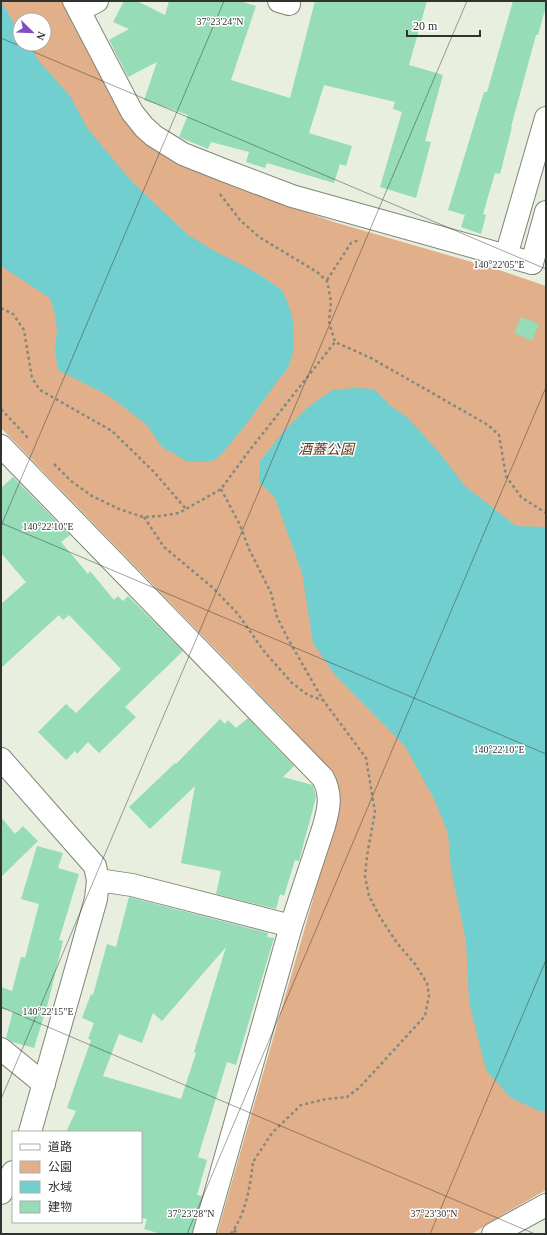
<svg xmlns="http://www.w3.org/2000/svg" width="547" height="1235" font-family="'Times New Roman','Noto Sans JP',serif">
<style>
.green{fill:#e2af8b;fill-rule:evenodd}
.water{fill:#72cfcf}
.building{fill:#95dcb7;fill-rule:evenodd}
.lines{fill:none;stroke-linecap:round;stroke-linejoin:round}
.street-casing{stroke:#7f8577;stroke-width:24}
.secondary-casing{stroke:#7f8577;stroke-width:24}
.path{stroke:#84897e;stroke-width:2.5;stroke-dasharray:3 3;stroke-linecap:butt}
.street{stroke:#fff;stroke-width:22}
.secondary{stroke:#fff;stroke-width:22}
.ticks{fill:none;stroke:#31342e;stroke-width:1;stroke-opacity:0.45}
.labels{text-anchor:middle;stroke-width:3;stroke-linejoin:round;paint-order:stroke}
.park-label{font-size:14px;font-style:italic;fill:#5f3819;stroke:#fff}
.ticks-label{font-size:10px;text-anchor:middle;fill:#31342e;stroke:#fff;stroke-width:3;stroke-linejoin:round;paint-order:stroke}
</style>
<rect width="100%" height="100%" fill="#e8efdf"/>
<path class="green" d="M1,1h62l11,19 37,77 23,32 30,24 41,22 129,47 162,47 50,17v904l-39,22 -35,22h-255l95,-331 26,-99 -5,-30 -49,-54 -283,-292zM20,20h24v24h-24z"/>
<g class="water">
<path d="M1,1l19,32v11h8l10,16 32,36 18,33 45,54 55,52 30,18 19,9 25,14 21,15 7,18 4,18v22l-6,19 -12,15 -25,35 -25,31 -11,11 -8,2h-19l-26,-15 -16,-23 -37,-28 -51,-26 -3,-17 2,-23 -2,-16 -5,-16 -49,-32z"/>
<path d="M355,388l19,1 17,17 17,12 30,33 27,35 51,40 30,1v584h-7l-28,-13 -25,-28 -17,-68 -3,-61 -15,-72 -3,-36 -14,-34 -29,-53 -70,-71 -22,-32 -11,-70 -27,-75 -16,-16 1,-21 24,-30 24,-24 24,-17z"/>
</g>
<g class="building">
<path d="M124,1h13l28,14 4,-14h71l16,5 -25,74 59,18 25,-97h112l-18,64 34,10 -18,66 6,1 -15,56 -36,-11 22,-75 -9,-3 2,-7 -71,-17 -15,48 43,13 -6,20 -6,-2 -6,19 -67,-20 -2,5 -19,-6 3,-10 -38,-10 -3,7 -29,-12 9,-22 -44,-15 13,-38 -29,15 -19,-37 20,-11 -16,-7z"/>
<path d="M513,1h33v5l-8,29h-2l-25,92h1l-12,47 -5,-1 -12,41 3,1 -5,19 -20,-7 4,-12 -17,-5 36,-118h3z"/>
<path d="M521,317l18,7 -7,17 -18,-8z"/>
<path d="M13,477l57,58 -9,7 27,32 2,-3 24,29 4,-4 5,5 5,-5 55,55 -58,56 11,10 -37,36 -11,-11 -11,12 -2,-3 -9,9 -28,-28 28,-28 10,9 45,-44 -52,-54 -6,5 -4,-5 -58,53v-64l25,-22 -25,-29v-65z"/>
<path d="M248,718l46,48 -11,11 30,8 3,12 -17,64 -4,-1 -11,36 -4,-2 -4,15 -60,-15 5,-23 -40,-8 14,-77 -45,43 -21,-22 46,-44 1,1 44,-45 5,5 3,-4 8,8z"/>
<path d="M1,817l14,17 8,-8 15,15 -37,36z"/>
<path d="M37,846l26,7 -5,15 21,6 -20,66 4,1 -15,62 -14,45 -22,-6 -6,-4 7,-27 -12,-2v-22l11,4 9,-34 4,1 14,-54 -18,-5z"/>
<path d="M129,897l139,36 -1,4 7,1 -38,127 -9,-3 -29,95 9,3 -10,35 5,1 -10,38h-31l-17,-5 3,-10 -6,-1v-86h-75l10,-21 -9,-3 24,-68 -3,-1 6,-16 -12,-5 9,-24 2,1 14,-51 9,3zM226,947l-32,105 2,1 -15,46 -78,-23 16,-42 23,9 11,-30 9,8z"/>
</g>
<g class="lines">
<g class="street-casing">
<g id="street">
<path d="M74,1l58,111 12,15 10,9 29,18 43,17 66,25 240,67"/>
<path d="M279,1l10,3"/>
<path d="M80,10l17,-9"/>
<path d="M1,446l322,332c9,17 6,30 1,48l-33,100 -87,308"/>
<path d="M1,759l94,107 3,14 -2,19 -66,233"/>
<path d="M98,880l34,5 159,41"/>
<path d="M1,1049l43,35"/>
<path d="M1,1193l12,-21"/>
<path d="M493,1234l53,-29"/>
</g>
</g>
<g class="secondary-casing">
<g id="secondary">
<path d="M506,256l40,-138"/>
<path d="M532,263l14,-51"/>
</g>
</g>
<g class="path">
<path d="M220,194l20,26 19,17 58,35 10,9 4,20 -2,21 6,20 36,16 117,67 11,10 7,41 15,21 25,16"/>
<path d="M327,280l24,-37 8,-3"/>
<path d="M1,308l12,6 11,16 8,48 8,12 72,41 42,41 32,37"/>
<path d="M1,409l27,29"/>
<path d="M54,464l17,17 21,15 27,13 24,8 18,-1 18,-3 42,-24 28,-38 86,-109"/>
<path d="M221,489l19,36 9,24 22,44 6,24 11,22 35,61 43,58 9,54 -8,44 -2,20 4,20 11,21 17,26 18,21 12,19 2,12 -4,21 -65,71 -13,10 -21,2 -25,6 -29,28 -19,29"/>
<path d="M144,517l20,30 48,40 26,27 25,36 29,33 16,12 14,5"/>
<path d="M234,1230l4,4"/>
<path d="M231,1234c15,-21 19,-47 22,-72h-1"/>
</g>
<use href="#street" class="street"/>
<use href="#secondary" class="secondary"/>
</g>
<path class="ticks" d="M1,38l545,231M1,523l545,231M1,526l223,-525M1,1007l534,227M1,1099l466,-1098M187,1234l359,-847M430,1234l116,-274"/>
<g class="labels">
<g class="park-label">
<text x="326" y="454">酒蓋公園</text>
</g>
</g>
<g class="ticks-label">
<text x="220" y="25">37°23'24"N</text>
<text x="499" y="268">140°22'05"E</text>
<text x="48" y="530">140°22'10"E</text>
<text x="499" y="753">140°22'10"E</text>
<text x="48" y="1015">140°22'15"E</text>
<text x="191" y="1217">37°23'28"N</text>
<text x="434" y="1217">37°23'30"N</text>
</g>
<rect width="547" height="1235" fill="none" stroke="#31342e" stroke-width="4"/>
<rect x="12" y="1131" width="130" height="92" fill="#ffffff" stroke="#adaeab"/>
<rect x="20" y="1144" width="20" height="6" fill="#ffffff" stroke="#adaeab"/>
<text x="48" y="1151" font-size="12" fill="#31342e">道路</text>
<rect x="20" y="1161" width="20" height="12" fill="#e2af8b" stroke="#adaeab"/>
<text x="48" y="1171" font-size="12" fill="#31342e">公園</text>
<rect x="20" y="1181" width="20" height="12" fill="#72cfcf" stroke="#adaeab"/>
<text x="48" y="1191" font-size="12" fill="#31342e">水域</text>
<rect x="20" y="1201" width="20" height="12" fill="#95dcb7" stroke="#adaeab"/>
<text x="48" y="1211" font-size="12" fill="#31342e">建物</text>
<g transform="translate(32 32) rotate(113)"><circle r="19" fill="#ffffff" stroke="#adaeab"/>
<path d="M0-3L7 15L0 10L-7 15Z" fill="#804fc7"/>
<text y="-6" font-size="11" font-weight="bold" text-anchor="middle" fill="#31342e">N</text>
</g>
<path d="M407 30v6h73v-6" fill="none" stroke="#31342e" stroke-width="2"/>
<text x="413" y="30" font-size="12" fill="#31342e" stroke="#ffffff" stroke-width="3" paint-order="stroke">20 m</text>
</svg>
